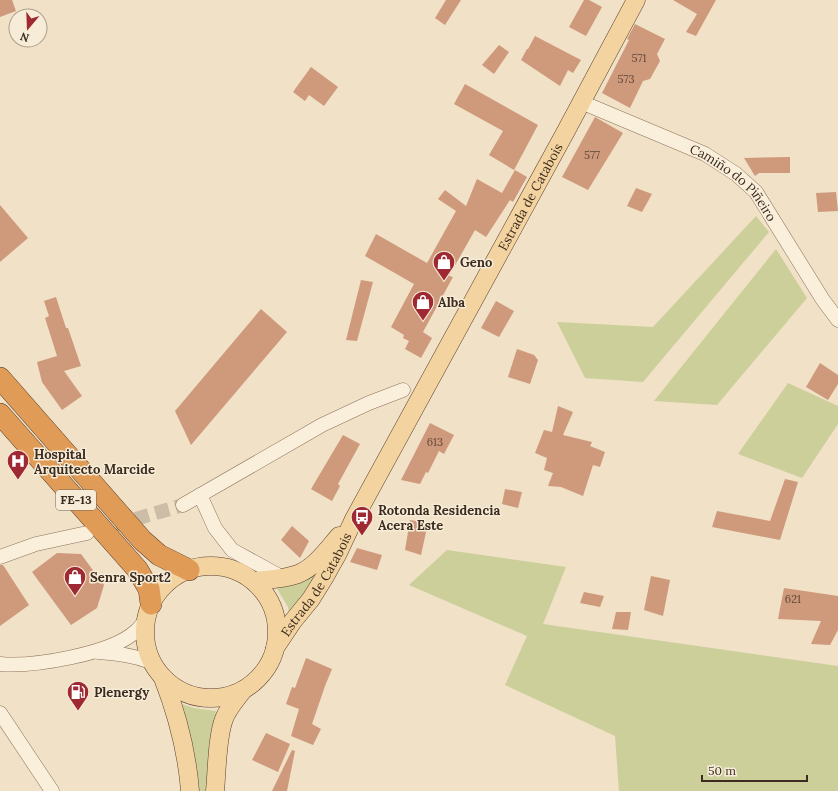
<svg xmlns="http://www.w3.org/2000/svg" width="838" height="791" font-family="Lora,serif">
<style>
.green{fill:#cccf9a}
.building{fill:#cf997c}
.lines{fill:none;stroke-linecap:round;stroke-linejoin:round}
.minor-tunnel{stroke:#ccbda6;stroke-width:14;stroke-dasharray:14 7;stroke-linecap:butt}
.minor-casing{stroke:#8d725b;stroke-width:15}
.major-casing{stroke:#5a4130;stroke-width:19}
.highway-casing{stroke:#5a4130;stroke-width:22}
.minor{stroke:#faefdb;stroke-width:14}
.major{stroke:#f3d39f;stroke-width:18}
.highway{stroke:#e09b57;stroke-width:21}
.labels{text-anchor:middle;stroke-width:3;stroke-linejoin:round;paint-order:stroke}
.number-label{font-size:11px;fill:#614737}
.shield{fill:#f7ecd7;stroke:#746657;stroke-width:1}
.shield-label{font-size:12px;font-weight:bold;fill:#3c2c20}
.street-label{font-size:13px;fill:#3c2c20;stroke:#f7ecd7}
.poi-label{font-size:13px;font-weight:bold;fill:#3c2c20;stroke:#f7ecd7;text-anchor:start}
</style>
<rect width="100%" height="100%" fill="#f0e1c7"/>
<g class="green">
<path d="M756,216l13,16 -126,150 -58,-4 -28,-56 96,5z"/>
<path d="M776,249l31,49 -90,107 -63,-4z"/>
<path d="M788,383l50,23v18l-36,54 -64,-24z"/>
<path d="M447,550l119,17 -23,57 295,42v125h-219l-4,-55 -110,-51 22,-49 -118,-51z"/>
<path d="M332,552l-42,65 -2,-10 -12,-20z"/>
<path d="M182,704l12,4 22,3 -2,20 -4,60h-12l-6,-47z"/>
</g>
<g class="building">
<path d="M0,0h12l4,11 -16,6z"/>
<path d="M446,0h15l-16,25 -10,-7z"/>
<path d="M584,0h5l13,7 -16,29 -17,-9z"/>
<path d="M673,0h43l-20,36 -10,-4 11,-18z"/>
<path d="M635,24l30,15 -8,15 3,7 -10,18 -7,2 -13,27 -28,-15 27,-53 -2,-1z"/>
<path d="M535,36l46,24 -8,13 -5,-3 -8,16 -39,-26 6,-11h1z"/>
<path d="M499,45l10,7 -15,22 -12,-9z"/>
<path d="M311,67l27,20 -14,19 -15,-11 -4,6 -12,-9z"/>
<path d="M465,84l73,41 -24,45 -25,-15 14,-24 -49,-27z"/>
<path d="M595,117l28,16 -35,57 -26,-13z"/>
<path d="M790,157v16h-31l-4,3 -11,-18z"/>
<path d="M515,170l12,7 -14,25 -3,-2 -24,37 -11,-7 -26,46 4,1 -30,55 9,6 -11,20 -16,-9 4,-8 -6,-3 1,-3 -13,-8 23,-43 -49,-28 11,-22 51,29 29,-52 -18,-12 7,-9 21,16 11,-27 25,14z"/>
<path d="M636,188l16,6 -10,18 -15,-6z"/>
<path d="M836,192l2,19 -20,1 -2,-19z"/>
<path d="M0,205l28,33 -28,24z"/>
<path d="M361,280l12,2 -16,59 -11,-1z"/>
<path d="M56,297l10,31h2l13,38 -17,5 18,25 -20,14 -20,-28 -5,-20 20,-6 -12,-38 4,-2 -5,-15z"/>
<path d="M496,301l18,10 -15,26 -18,-9z"/>
<path d="M261,309l26,23 -96,113 -16,-34z"/>
<path d="M517,349l17,6 4,5 -8,24 -22,-7z"/>
<path d="M820,363l18,12v9l-10,16 -22,-13z"/>
<path d="M558,406l15,6 -10,23 29,7 -2,4 15,6 -5,15 -7,-2 -10,31 -22,-9 -13,-1 5,-13 -9,-3 3,-12 -12,-5 9,-23 8,2z"/>
<path d="M430,423l24,12 -10,19 -5,-3 -11,22 -2,-1 -6,12 -19,-4z"/>
<path d="M343,435l17,9 -22,40 2,2 -8,15 -21,-12z"/>
<path d="M785,479l13,3 -18,58 -68,-13 5,-16 53,10z"/>
<path d="M505,489l17,3 -4,16 -16,-4z"/>
<path d="M410,520l18,3 -7,32 -16,-5z"/>
<path d="M292,526l17,15 -9,17 -19,-18z"/>
<path d="M357,548l25,7 -5,15 -27,-8z"/>
<path d="M57,553l24,1 23,31 -7,23 -26,17 -39,-53z"/>
<path d="M0,565h3l26,40 -29,21z"/>
<path d="M651,576l19,4 -7,36 -19,-6z"/>
<path d="M784,588l54,8v34l-8,15 -19,-1 10,-23 -43,-2z"/>
<path d="M584,592l20,4 -4,11 -20,-4z"/>
<path d="M616,612h15l-3,18 -16,-1z"/>
<path d="M306,658l26,11 -7,17 -13,38 9,5 -8,16 -22,-9 8,-27 -13,-5 6,-17 3,1z"/>
<path d="M266,733l24,11 -12,28 -26,-12z"/>
<path d="M292,750l3,1 -8,40h-15z"/>
</g>
<g class="lines">
<path class="minor-tunnel" d="M95,531l88,-26"/>
<g class="minor-casing">
<g id="minor">
<path id="s1" d="M581,102l124,52 31,20 20,18 67,108 15,20"/>
<path d="M200,495l15,33 17,22 51,28"/>
<path d="M183,505l139,-80 47,-22 34,-13"/>
<path d="M0,557l36,-13 51,-11"/>
<path d="M98,652c19,1 35,3 53,10"/>
<path d="M0,664c33,3 112,-10 136,-33 4,-3 7,-8 10,-12"/>
<path d="M0,713l52,78"/>
</g>
</g>
<g class="major-casing">
<g id="major">
<circle cx="211" cy="632" r="66"/>
<path d="M254,581c14,-1 30,-2 44,-7 17,-7 29,-24 41,-38"/>
<path id="s2" d="M275,648l18,-27 18,-22 13,-21 14,-25 16,-34 212,-388 70,-131"/>
<path d="M163,678c14,36 24,74 27,113"/>
<path d="M215,791c2,-20 2,-54 9,-72 4,-11 12,-19 19,-29"/>
</g>
</g>
<g class="highway-casing">
<g id="highway">
<path d="M0,378l142,162 17,15 30,15"/>
<path d="M0,414l137,155 12,20 2,15"/>
</g>
</g>
<use href="#minor" class="minor"/>
<use href="#major" class="major"/>
<use href="#highway" class="highway"/>
</g>
<defs>
<g id="shop-pin" transform="scale(1.15)"><path d="M0 17L-7.5 6A9.5 9.5 0 1 1 7.5 6Z" fill="#9e2932" stroke="#f7ecd7"/><path d="M-5-2.5h2.3a2.7 3.5 0 0 1 5.4 0H5L5.5 6h-11ZM-1.5-2.5h3a1.5 2.3 0 0 0-3 0Z" fill="#fff"/></g>
<g id="hospital-pin" transform="scale(1.15)"><path d="M0 17L-7.5 6A9.5 9.5 0 1 1 7.5 6Z" fill="#9e2932" stroke="#f7ecd7"/><path d="M-5-5h3v3.5h4V-5h3V5h-3V1.5h-4V5h-3Z" fill="#fff"/></g>
<g id="bus-pin" transform="scale(1.15)"><path d="M0 17L-7.5 6A9.5 9.5 0 1 1 7.5 6Z" fill="#9e2932" stroke="#f7ecd7"/><path d="M-5-6H5V4H4V6H2V4H-2V6H-4V4H-5ZM-3.5-4V0h7V-4ZM-3.5 1.2v1.5H-2V1.2ZM2 1.2v1.5H3.5V1.2Z" fill="#fff"/></g>
<g id="fuel-pin" transform="scale(1.15)"><path d="M0 17L-7.5 6A9.5 9.5 0 1 1 7.5 6Z" fill="#9e2932" stroke="#f7ecd7"/><path d="M-5.5-6h7V0h2V4h1.3V-2.5L3-4.5l.8-.8L6-3V5H2.5V1h-1V6h-7ZM-4.2-4.7v3.2H.2V-4.7Z" fill="#fff"/></g>
</defs>
<g fill-rule="evenodd">
<use href="#shop-pin" x="444" y="262"/>
<use href="#shop-pin" x="423" y="302"/>
<use href="#hospital-pin" x="18" y="461"/>
<use href="#bus-pin" x="362" y="517"/>
<use href="#shop-pin" x="75" y="577"/>
<use href="#fuel-pin" x="78" y="692"/>
</g>
<g class="labels">
<g class="number-label">
<text x="639" y="62">571</text>
<text x="626" y="83">573</text>
<text x="592" y="159">577</text>
<text x="435" y="446">613</text>
<text x="793" y="603">621</text>
</g>
<rect class="shield" x="56" y="490" width="40" height="20" rx="3"/>
<g class="shield-label">
<text x="76" y="504">FE-13</text>
</g>
<g class="street-label">
<text dy="5" stroke="none"><textPath href="#s1" startOffset="175">Camiño do Piñeiro</textPath></text>
<text dy="5" stroke="none"><textPath href="#s2" startOffset="519">Estrada de Catabois</textPath></text>
<text dy="5" stroke="none"><textPath href="#s2" startOffset="76">Estrada de Catabois</textPath></text>
</g>
<g class="poi-label">
<text x="460" y="267">Geno</text>
<text x="438" y="307">Alba</text>
<text x="34" y="459">Hospital<tspan x="34" dy="15">Arquitecto Marcide</tspan></text>
<text x="378" y="515">Rotonda Residencia<tspan x="378" dy="15">Acera Este</tspan></text>
<text x="90" y="582">Senra Sport2</text>
<text x="94" y="697">Plenergy</text>
</g>
</g>
<g transform="translate(28 28) rotate(199)"><circle r="19" fill="#f7ecd7" stroke="#ac9f8e"/>
<path d="M0-3L7 15L0 10L-7 15Z" fill="#9e2932"/>
<text y="-6" font-size="11" font-weight="bold" text-anchor="middle" fill="#3c2c20">N</text>
</g>
<path d="M702 775v6h105v-6" fill="none" stroke="#3c2c20" stroke-width="2"/>
<text x="708" y="775" font-size="12" fill="#3c2c20" stroke="#f7ecd7" stroke-width="3" paint-order="stroke">50 m</text>
</svg>
